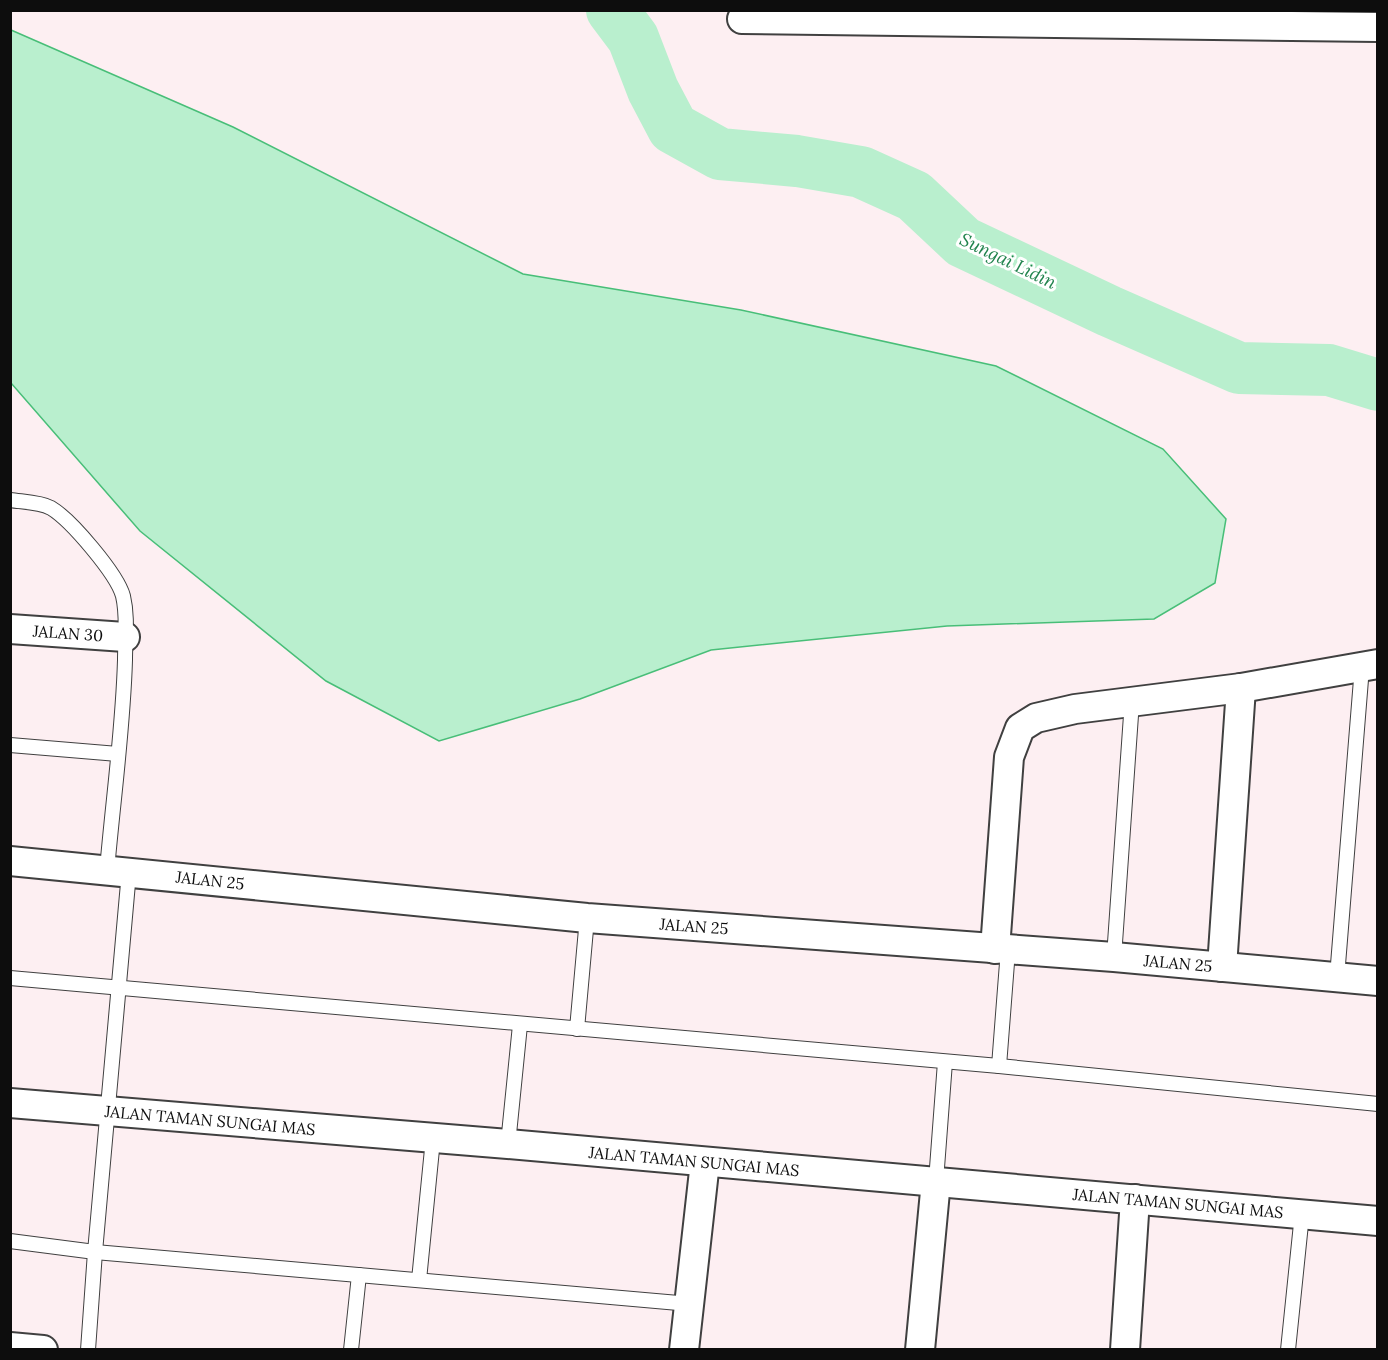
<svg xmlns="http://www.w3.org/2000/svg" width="1388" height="1360" font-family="Lora,serif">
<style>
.water{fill:#b9efce;stroke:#48be78;stroke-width:1.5}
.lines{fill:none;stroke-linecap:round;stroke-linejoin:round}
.river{stroke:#b9efce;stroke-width:52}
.lane-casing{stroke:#404040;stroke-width:16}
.street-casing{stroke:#404040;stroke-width:32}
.lane{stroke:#fff;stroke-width:14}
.street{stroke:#fff;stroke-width:28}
.labels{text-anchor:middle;stroke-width:6;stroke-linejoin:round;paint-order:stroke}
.street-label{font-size:16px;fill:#0d0d0d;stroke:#fff}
.water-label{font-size:18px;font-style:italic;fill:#22844e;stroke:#fff}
</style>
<rect width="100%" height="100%" fill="#fdeff2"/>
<path class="water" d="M11,30l222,97 290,147 218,36 255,56 167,83 63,70 -11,64 -61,36 -207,7 -236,24 -131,49 -141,42 -113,-60 -186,-150 -129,-148z"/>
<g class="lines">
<path class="river" d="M612,10l21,28 20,52 20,38 47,26 77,7 64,11 53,24 49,46 146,69 130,57 90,2 49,15"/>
<g class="lane-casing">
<g id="lane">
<path d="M10,500c13,2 30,2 41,8 20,12 66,66 72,88 5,21 2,42 2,64 -2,70 -12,140 -18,210"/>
<path d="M10,745l108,9"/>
<path d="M1114,957l18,-256"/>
<path d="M1337,977l25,-310"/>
<path d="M10,978l989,88 379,38"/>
<path d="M577,1029l10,-111"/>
<path d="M999,1066l9,-116"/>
<path d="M508,1144l12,-119"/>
<path d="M936,1181l9,-119"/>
<path d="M10,1241l85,11 595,52"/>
<path d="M419,1280l14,-141"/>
<path d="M88,1350l7,-98 34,-380"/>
<path d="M351,1350l8,-75"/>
<path d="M1288,1350l14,-136"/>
</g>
</g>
<g class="street-casing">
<g id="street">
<path d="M742,19l636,8"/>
<path d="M10,629l115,8"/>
<path d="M10,861l577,57 527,39 264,24"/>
<path d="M995,949l14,-192 11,-29 16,-10 39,-9 166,-21 137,-24"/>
<path d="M1222,967l19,-279"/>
<path d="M10,1103l498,41 870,77"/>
<path d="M10,1347l33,3"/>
<path d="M684,1350l21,-188"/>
<path d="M920,1350l16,-169"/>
<path d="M1125,1350l10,-151"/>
</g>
</g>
<use href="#lane" class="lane"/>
<use href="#street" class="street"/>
</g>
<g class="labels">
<g class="street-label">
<text transform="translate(68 633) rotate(4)" y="6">JALAN 30</text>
<text transform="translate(210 880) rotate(6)" y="6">JALAN 25</text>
<text transform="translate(694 926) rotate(4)" y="6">JALAN 25</text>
<text transform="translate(1178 963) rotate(5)" y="6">JALAN 25</text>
<text transform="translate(210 1120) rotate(5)" y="6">JALAN TAMAN SUNGAI MAS</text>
<text transform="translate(694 1161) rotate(5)" y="6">JALAN TAMAN SUNGAI MAS</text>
<text transform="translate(1178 1203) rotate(5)" y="6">JALAN TAMAN SUNGAI MAS</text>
</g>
<g class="water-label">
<text transform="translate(1008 261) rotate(26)" y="6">Sungai Lidin</text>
</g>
</g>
<rect width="1388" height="1360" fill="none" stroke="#0d0d0d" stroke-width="24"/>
</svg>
